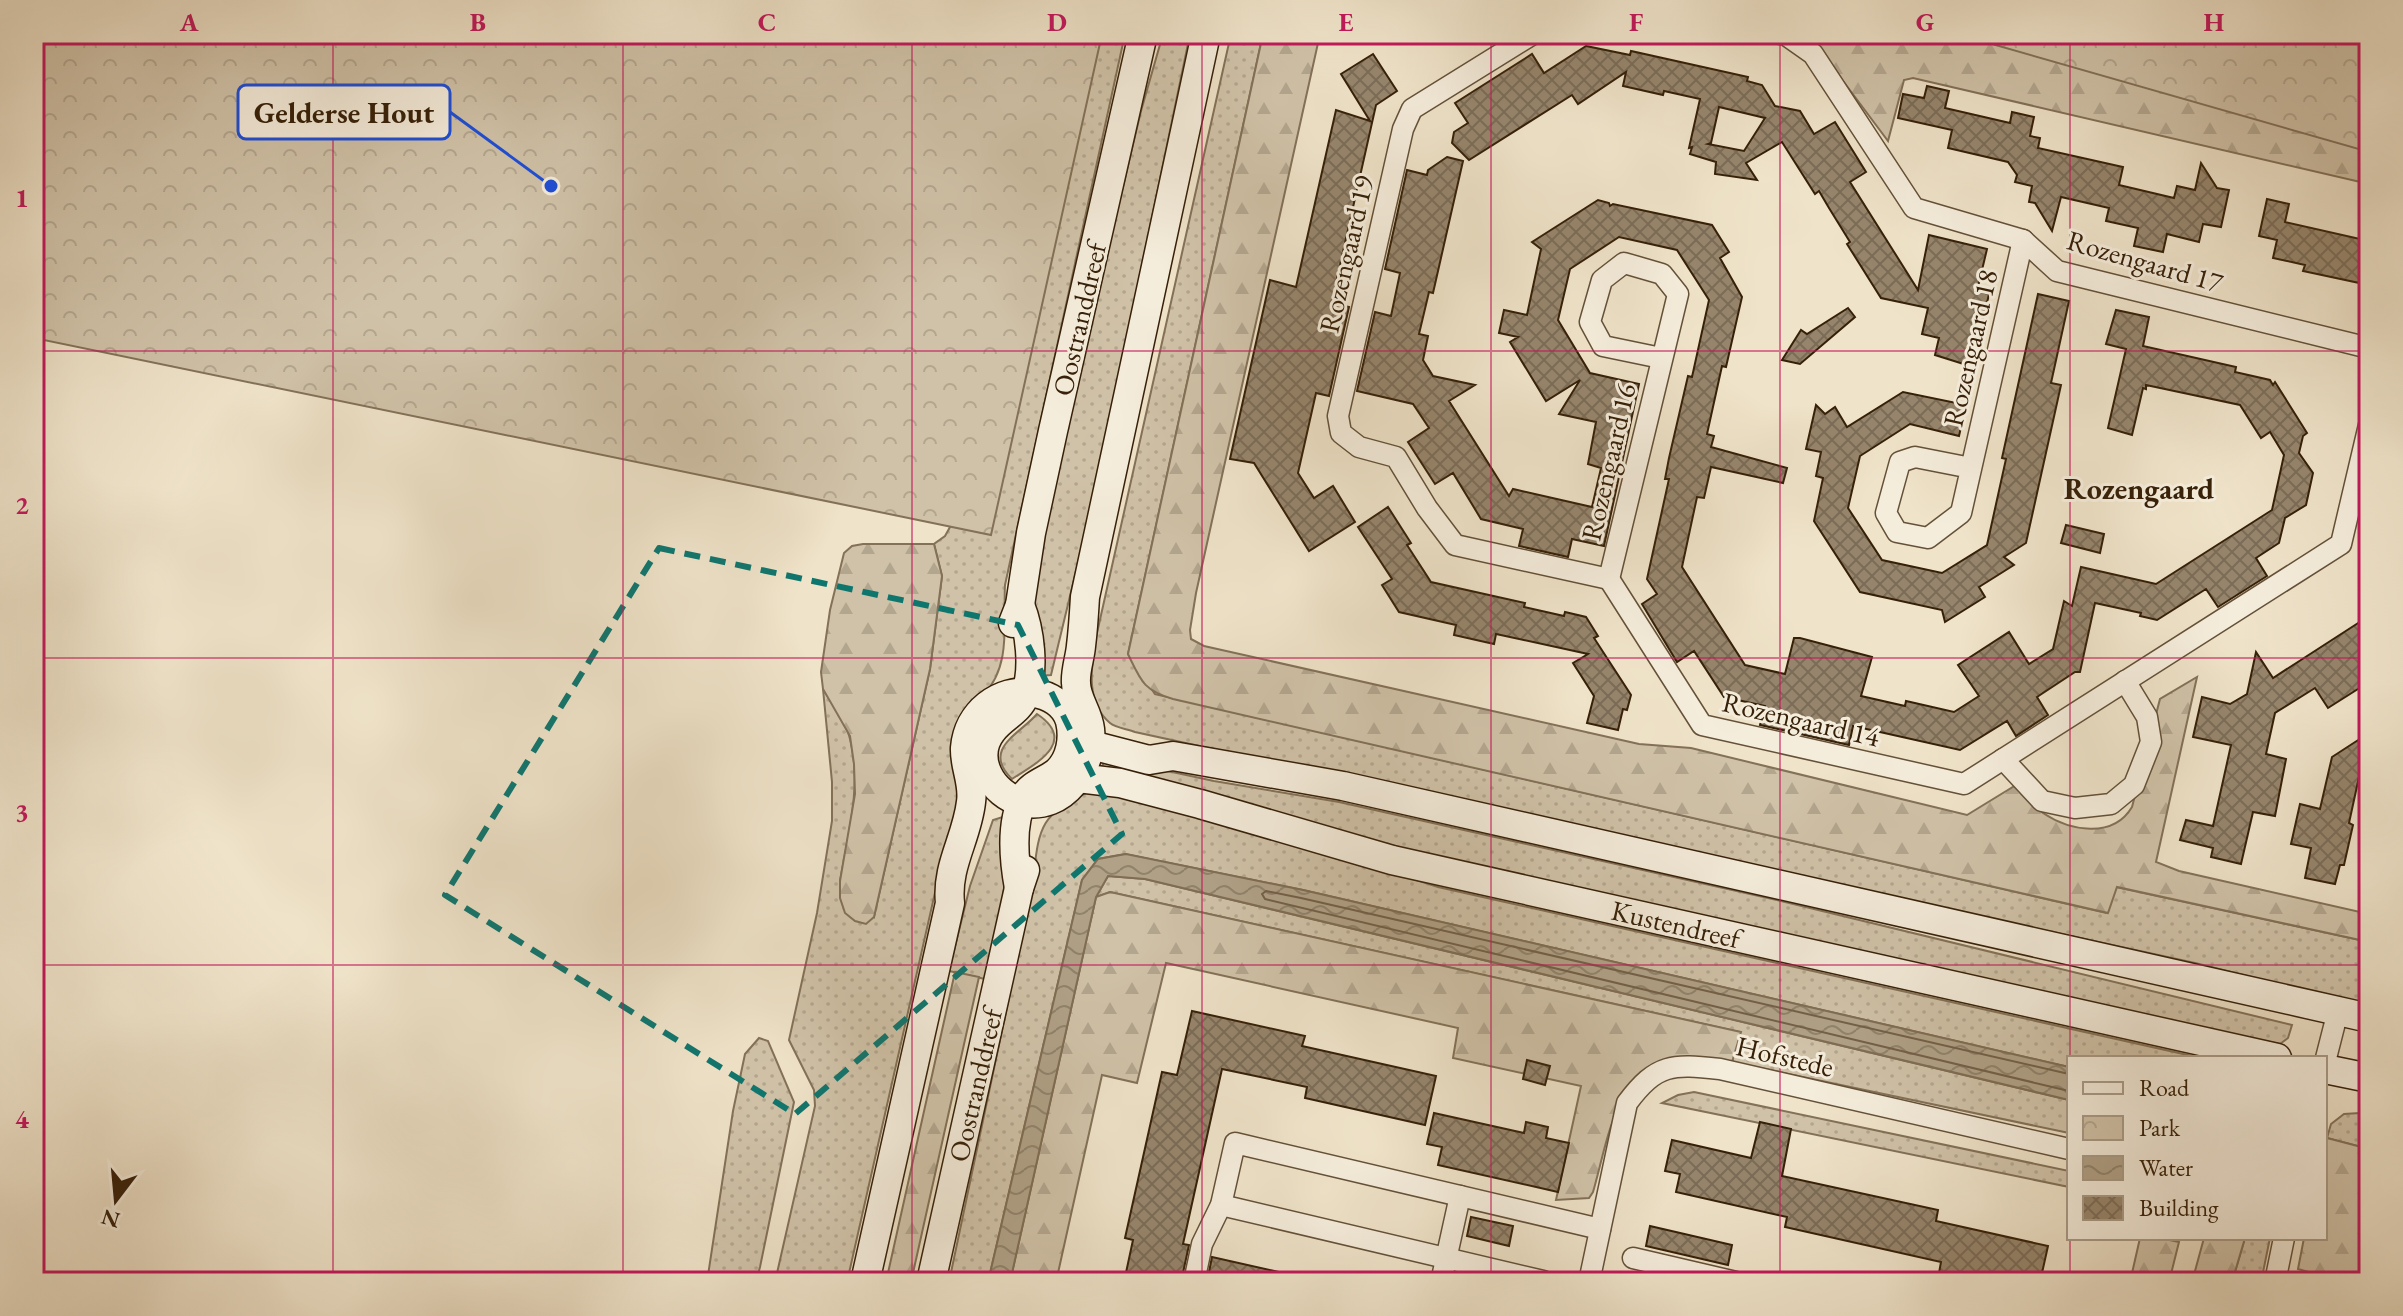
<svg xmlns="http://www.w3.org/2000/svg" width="2403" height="1316" font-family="'EB Garamond',serif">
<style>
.grass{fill:url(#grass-dots);stroke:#837158;stroke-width:2}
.forest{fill:url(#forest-firs);stroke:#837158;stroke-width:2}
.park{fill:url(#park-crowns);stroke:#837158;stroke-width:2}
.water{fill:url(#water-waves);stroke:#7f6d54;stroke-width:2}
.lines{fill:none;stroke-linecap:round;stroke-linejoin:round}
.shore{stroke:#736048;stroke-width:2}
.building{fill:url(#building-cross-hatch);stroke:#362008;stroke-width:2;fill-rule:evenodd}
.street-casing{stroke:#645138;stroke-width:23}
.secondary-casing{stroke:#362008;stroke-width:31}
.street{stroke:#f5eddc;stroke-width:20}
.secondary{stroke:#f5eddc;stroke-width:28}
.marked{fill:none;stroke:#0f766e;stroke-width:6;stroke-dasharray:16 10;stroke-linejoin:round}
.grid{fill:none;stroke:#c2185b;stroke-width:2;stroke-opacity:0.55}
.labels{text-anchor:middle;stroke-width:6;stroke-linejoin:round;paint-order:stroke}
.street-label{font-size:28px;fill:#362008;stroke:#f5eddc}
.neighbourhood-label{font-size:30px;font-weight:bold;fill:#362008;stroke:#f5eddc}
.leader{fill:none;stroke:#1d4ed8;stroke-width:3}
.callout-dot{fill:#1d4ed8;stroke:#f5eddc;stroke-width:3}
.callout{fill:#f5eddc;stroke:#1d4ed8;stroke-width:3}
.callout-label{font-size:30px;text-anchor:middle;font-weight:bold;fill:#362008}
.neatline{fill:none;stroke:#c2185b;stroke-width:3}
.grid-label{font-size:26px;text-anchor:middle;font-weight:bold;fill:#c2185b}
</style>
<defs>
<pattern id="grass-dots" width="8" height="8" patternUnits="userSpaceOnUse" patternTransform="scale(2)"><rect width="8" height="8" fill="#d0c2a8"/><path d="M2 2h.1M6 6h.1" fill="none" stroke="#b3a68f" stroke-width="1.8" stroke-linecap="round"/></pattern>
<pattern id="forest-firs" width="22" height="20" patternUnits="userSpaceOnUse" patternTransform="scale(2)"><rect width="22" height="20" fill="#d0c2a8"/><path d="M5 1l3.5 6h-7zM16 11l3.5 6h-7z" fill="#b3a68f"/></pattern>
<pattern id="park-crowns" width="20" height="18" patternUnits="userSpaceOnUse" patternTransform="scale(2)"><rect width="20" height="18" fill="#d0c2a8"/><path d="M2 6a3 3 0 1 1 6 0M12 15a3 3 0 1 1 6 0" fill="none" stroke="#b3a68f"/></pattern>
<pattern id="water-waves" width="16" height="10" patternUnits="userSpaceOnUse" patternTransform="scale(2)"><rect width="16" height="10" fill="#b0a187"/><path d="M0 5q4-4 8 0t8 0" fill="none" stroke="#90836c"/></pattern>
<pattern id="building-cross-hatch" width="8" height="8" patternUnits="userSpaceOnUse" patternTransform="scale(2)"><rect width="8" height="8" fill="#96856c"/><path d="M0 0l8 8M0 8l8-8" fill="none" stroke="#7b6c57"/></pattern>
</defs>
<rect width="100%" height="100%" fill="#efe3c9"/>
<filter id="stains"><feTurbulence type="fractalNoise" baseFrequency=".0025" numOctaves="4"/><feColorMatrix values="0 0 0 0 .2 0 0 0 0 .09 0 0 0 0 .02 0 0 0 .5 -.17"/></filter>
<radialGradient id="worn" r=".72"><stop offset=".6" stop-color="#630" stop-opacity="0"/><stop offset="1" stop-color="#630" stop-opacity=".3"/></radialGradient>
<g class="grass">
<path d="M1082,34h43l-120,551c-2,36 7,82 -22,110l-24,109 -20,71 -92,407h-72l40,-176 -1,-16 -25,-50 28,-127 15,-92v-39l-9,-93c9,15 23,33 27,50 12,46 -2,96 -10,142l34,36 56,-248 12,-93 -8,-32 11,-8 5,-9z"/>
<path d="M1163,34h26v5l-94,453 -44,183 -13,1 -5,-56 2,-33 23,-128 83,-348z"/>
<path d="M1231,34h32l-135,620 27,40 952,219 9,-26 253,55v64l-174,-43 -1060,-231c-7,-3 -19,-4 -25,-9 -24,-20 -19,-54 -15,-81z"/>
<path d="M1037,714c42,28 -2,50 -25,65 -31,-30 8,-45 25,-65z"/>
<path d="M1107,758l107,23 125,21 442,99 511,124 -4,13 -8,6 -55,-10 -896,-202 -223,-60 -4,-6z"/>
<path d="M1091,791l127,25 220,71 763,171h-132v9l-766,-177 -178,-36 -27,5 -16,21 -94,402h-39l83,-394c7,-54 3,-74 59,-97z"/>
<path d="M1006,816l3,8 -6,77 -18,78 -36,-8 21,-85 23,-66z"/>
<path d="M1108,876l37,3 924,221v33l-337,-71 8,-30 -630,-140 -14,5z"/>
<path d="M759,1038l9,3 26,61 -34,165 -4,15h-49l26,-171 12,-57z"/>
<path d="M1694,1092l375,79v16l-407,-84 16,-8z"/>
<path d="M2360,1113l9,2v34l-42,-11 4,-14 13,-10z"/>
<path d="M2245,1238h25l-9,44h-29z"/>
</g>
<g class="forest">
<path d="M1263,34h57l-124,559 -6,37 1,9 13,7 435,98 52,4 276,67 49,-30c8,10 16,20 27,28 27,18 70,26 89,-6l28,-108 37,-22 -41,185 23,9 190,43v28l-252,-55 -9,26 -935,-214c-30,-9 -32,-18 -45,-45z"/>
<path d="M1805,34h564v150l-456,-106 -9,2 -16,61 -57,-76 -31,-13z"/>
<path d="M863,544h71l8,32 -12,93 -56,248 -8,7 -11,-3 -10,-8 -5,-15v-17l15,-87 -1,-30 -4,-28 -27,-47 -2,-17 9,-62 14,-57 8,-7z"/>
<path d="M1110,892l631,140 -9,30c-14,-2 -29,-6 -43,-5 -73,2 -80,80 -96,135l-4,6 -33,2 25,-114 -128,-28 5,-30 -292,-65 -29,120 -35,-8 -46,207h-46l86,-385z"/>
<path d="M955,972l24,5 -68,305h-25z"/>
<path d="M2327,1138l42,11v113l-5,20h-20l-46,-13 6,-31h21z"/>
<path d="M2140,1238h20l19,4 -10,40h-39z"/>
<path d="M2204,1238h41l-13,44h-40z"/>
</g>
<g class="park">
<path d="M34,34h1068l-111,501 -957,-197z"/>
<path d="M1957,34h412v118z"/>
</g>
<path class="water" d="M1126,854l177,36 766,177v33l-924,-221 -37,-3 -12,21 -86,385h-22l94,-402 16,-21z"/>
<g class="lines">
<path class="shore" d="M2069,1074l-768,-176 -35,-7 -4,3 3,5 804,192"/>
</g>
<g class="building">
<path d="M1586,46l44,9 1,-4 117,26 -1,4 15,4 13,21 25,5 14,23 21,-12 31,50 -16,10 68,108 11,-55 58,14 -10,42 12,3 -16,73 -38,-12 4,-17 -17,-4 6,-26 -47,-10 -34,-54 3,-2 -21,-34 -10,-17 -4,3 -33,-52 -36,21 11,17 -42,-6 1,-12 -26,-8 2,-7 -3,1 11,-49 -36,-8 -1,4 -40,-9 3,-14 -48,32 -6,-9 -103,65 -17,-17 2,-11 14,-9 -13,-20 77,-49 12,19zM1719,107l46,11 -21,33 -36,-7 3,-1z"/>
<path d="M1373,54l24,37 -21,14 -40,178 4,1 -4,20 13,3 -20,89 -13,-3 -18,80 16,25 19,-12 22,36 -46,29 -55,-88 -24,-4 40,-179 26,7 40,-177 34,11 -29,-47z"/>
<path d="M1927,86l22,5 -4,17 65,15 2,-11 22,5 -4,19 10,2 -2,10 85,19 -4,18 55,13 3,-12 18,4 6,-27 16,25 12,2 -8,37 -18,-3 -4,18 -32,-8 -4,18 -29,-6 4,-18 -32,-7 3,-13 -48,-11 -9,34 -17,-28 -6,-1 3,-16 -17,-4 2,-7 -9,-13 -60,-14 4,-18 -54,-12 5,-24 21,4z"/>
<path d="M1447,157l16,4 -30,132 -4,-1 -10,42 9,2 -5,24 10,16 42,9 -26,16 60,95 4,-7 79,18 9,-39 -13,-4 8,-42 -37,-8 21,-34 -34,21 -36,-59 8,-5 -19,-4 5,-23 23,5 14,-66 -9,-7 66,-42 11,3 1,3 3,-2 99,21 17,27 -9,6 22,39 -16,70 -4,-1 -15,68 7,2 -3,11 76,21 -4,15 -72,-16 -7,31 -7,-1 -15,70 63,98 40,9 9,-36h6l72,19 -11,39 44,10 1,-5 48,11 25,-16 -21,-31 51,-33 20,32 24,-15 11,-48 8,5 9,-39 75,17 116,-74 12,-55 -14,-23 -9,6 -21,-33 -94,-20v4l-3,-1 -11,47 -24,-7 18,-79 -20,-5 10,-34 33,7 -6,29 93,21 -1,5 35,8 3,5 2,-3 32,51 -4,3 -4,17 14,20 -7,32 -21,13 -6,25 -23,15 11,18 -49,31 -12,-18 -49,31 -17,-4 1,-3 -46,-10 -15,69h-5l-38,25 11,18 -32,21 -9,-15 -47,29 -107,-24 -4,19 -89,-20 5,-19 -41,-9 -30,-46 -17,11 -35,-58 15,-10 -10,-15 22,-100h-4l4,-21 19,-82 4,1 17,-77 -32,-50 -58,-13 -49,32 -12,51 32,53 49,11 -35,162 -32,-7 -4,18 -49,-11 4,-17 -42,-10 -28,-46 -18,11 -27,-42 21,-14 -16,-24 -56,-13 18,-79 16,4 9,-43 -15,-4 22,-99 20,5 1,-5z"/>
<path d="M2267,199l22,5 -4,18 84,19v38l-4,-1 -1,6 -61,-13 2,-6 -32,-7 4,-18 -18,-4z"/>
<path d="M2038,294l31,7 -18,82 10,2 -35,158 -22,14 10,8 -35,22 6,10 -40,25 -3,-12 -82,-18 -46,-71 9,-43 -7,-2 5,-24 -15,-3 10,-44 9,9 10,-7 12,20 56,-35 63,13 -7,31 -49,-12 -50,32 -12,52 34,52 60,13 45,-28 19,-86 -4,-1z"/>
<path d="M1848,308l7,9 -55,47 -18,-4 19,-30 6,4z"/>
<path d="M1388,507l23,36 -4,2 24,37 94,21 -1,4 40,9 1,-4 21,5 12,19 -4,2 37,57 -4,15 -4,-1 -5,21 -31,-7 7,-27 -21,-33 15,-9 -92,-20 -2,10 -40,-9 2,-10 -57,-13 -17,-27 10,-6 -34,-52z"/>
<path d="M2066,525l38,9 -4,19 -39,-10z"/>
<path d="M2369,616v66l-41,26 -13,-20 -40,25 -9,41 20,5 -11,57 -22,-4 -12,52 -30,-7 2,-9 -33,-8 6,-20 27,6 18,-81 -38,-8 9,-40 28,7 17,-10 9,-42 17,26z"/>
<path d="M2369,733v38l-10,6 -10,46 4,2 -9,40h-4l-5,19 -30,-6 6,-30 -20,-4 9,-40 20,5 12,-52z"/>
<path d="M1192,1011l113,25 -3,10 134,30 -11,49 -120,-27 2,-11 -85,-18 -39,175 6,1 -8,37h-57l9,-42 -8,-2 37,-166 15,3z"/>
<path d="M1527,1060l23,6 -5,19 -22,-6z"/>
<path d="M1434,1113l90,20 2,-11 22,5 -2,11 23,5 -11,49 -120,-27 4,-18 -15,-3z"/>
<path d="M1760,1122l31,7 -9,47 156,34 -2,11 112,25 -8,36h-59l-42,-9 2,-11 -156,-35 2,-10 -111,-25 4,-18 -15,-3 7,-31 79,18z"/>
<path d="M1471,1217l42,9 -4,20 -42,-10z"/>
<path d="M1650,1226l82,19 -4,20 -82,-19z"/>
<path d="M1212,1257l76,17 -1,8h-80z"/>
</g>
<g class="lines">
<g class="street-casing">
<g id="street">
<path d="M1533,34l-121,75 -9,20 -65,287 3,17 18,14 37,10 31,51 28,37 154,34"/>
<path d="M1780,34l6,1 27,19 101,154 109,32 34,31 312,77"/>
<path d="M1971,468l-56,-11 -15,5 -14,51 11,19 31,6 33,-25 62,-273"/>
<path d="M1609,579l93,146 262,59 377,-240 28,-119"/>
<path d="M1609,579l69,-285 -16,-20 -38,-11 -22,17 -12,42 13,24 58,12"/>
<path d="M2003,759l39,42 33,7 36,-4 23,-19 17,-43 -4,-25 -22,-36"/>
<path d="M2325,1062l13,-51"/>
<path d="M1221,1205l322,76"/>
<path d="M1633,1258l103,24"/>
<path d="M1194,1282l8,-38 19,-39 14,-62 365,86"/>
<path d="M1441,1282l19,-86"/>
<path d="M1589,1282l38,-179c30,-40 45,-39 93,-34l349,80"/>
<path d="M2275,1282l9,-44"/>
</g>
</g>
<g class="secondary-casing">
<g id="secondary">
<path d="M1020,605c10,25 15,65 5,90 -6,17 -23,22 -33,36 -21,27 0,64 30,71 41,10 72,-35 68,-73 -2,-17 -14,-30 -14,-46 -1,-12 4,-25 5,-37 2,-16 3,-32 4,-49l121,-563"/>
<path d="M1013,623l7,-18 11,-72 22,-102 90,-397"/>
<path d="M1072,740l77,20 24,-4 170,30 1026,232"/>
<path d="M1078,778l42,5 80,21 192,56 885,198"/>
<path d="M2325,1069l44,9"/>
<path d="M865,1282l85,-379c-4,-37 17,-65 21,-101 3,-19 -7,-36 -6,-54 3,-35 34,-60 68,-55 16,2 32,11 37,28 4,17 1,38 -13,51 -11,9 -26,12 -33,25 -14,26 -10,64 -5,91"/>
<path d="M931,1282l88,-394 6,-18"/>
</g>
</g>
<use href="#street" class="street"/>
<use href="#secondary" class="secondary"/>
</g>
<path class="marked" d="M659,548l359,77 104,209 -327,280 -350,-219z"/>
<path class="grid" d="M333,34v1248M623,34v1248M912,34v1248M1202,34v1248M1491,34v1248M1780,34v1248M2070,34v1024M34,351h2335M34,658h2335M34,965h2335M2070,1238v44"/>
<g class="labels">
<g class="street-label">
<text transform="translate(1346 254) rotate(-77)" y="10">Rozengaard 19</text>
<text transform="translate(2145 261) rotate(16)" y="10">Rozengaard 17</text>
<text transform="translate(1079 319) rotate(-77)" y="10">Oostranddreef</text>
<text transform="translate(1970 348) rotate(-77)" y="10">Rozengaard 18</text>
<text transform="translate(1608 462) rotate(-77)" y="10">Rozengaard 16</text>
<text transform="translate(1801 719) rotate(13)" y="10">Rozengaard 14</text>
<text transform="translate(1676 924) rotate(13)" y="10">Kustendreef</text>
<text transform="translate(1785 1056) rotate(13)" y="10">Hofstede</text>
<text transform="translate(975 1085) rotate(-77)" y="10">Oostranddreef</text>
</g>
<g class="neighbourhood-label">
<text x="2139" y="499">Rozengaard</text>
</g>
</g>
<path class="leader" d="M551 186L450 112"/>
<circle class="callout-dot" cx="551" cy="186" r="8"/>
<rect class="callout" x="238" y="85" width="212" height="54" rx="8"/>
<g class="callout-label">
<text x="344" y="123">Gelderse Hout</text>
</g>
<rect width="2403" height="1316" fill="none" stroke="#efe3c9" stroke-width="88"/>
<rect x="2067" y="1056" width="260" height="184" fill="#f5eddc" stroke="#a99b87" stroke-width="2"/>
<rect x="2083" y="1082" width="40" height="12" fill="#f5eddc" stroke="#a99b87" stroke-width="2"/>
<text x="2139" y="1096" font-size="24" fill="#362008">Road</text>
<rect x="2083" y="1116" width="40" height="24" fill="url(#park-crowns)" stroke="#a99b87" stroke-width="2"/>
<text x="2139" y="1136" font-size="24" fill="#362008">Park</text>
<rect x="2083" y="1156" width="40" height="24" fill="url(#water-waves)" stroke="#a99b87" stroke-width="2"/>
<text x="2139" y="1176" font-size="24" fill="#362008">Water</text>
<rect x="2083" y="1196" width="40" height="24" fill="url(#building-cross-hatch)" stroke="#a99b87" stroke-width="2"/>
<text x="2139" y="1216" font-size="24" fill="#362008">Building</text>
<g transform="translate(116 1200) rotate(196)" stroke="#f5eddc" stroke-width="6" paint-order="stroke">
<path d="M0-6L14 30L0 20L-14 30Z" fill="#362008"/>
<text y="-12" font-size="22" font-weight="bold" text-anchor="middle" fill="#362008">N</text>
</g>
<rect x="44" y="44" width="2315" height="1228" class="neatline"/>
<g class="grid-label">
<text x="189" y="31">A</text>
<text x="478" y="31">B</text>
<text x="767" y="31">C</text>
<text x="1057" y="31">D</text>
<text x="1346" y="31">E</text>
<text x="1636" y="31">F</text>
<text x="1925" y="31">G</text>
<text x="2214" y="31">H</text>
<text x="22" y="207">1</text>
<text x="22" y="514">2</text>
<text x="22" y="821">3</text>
<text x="22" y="1128">4</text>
</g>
<rect width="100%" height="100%" filter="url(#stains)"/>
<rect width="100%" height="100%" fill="url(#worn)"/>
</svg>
